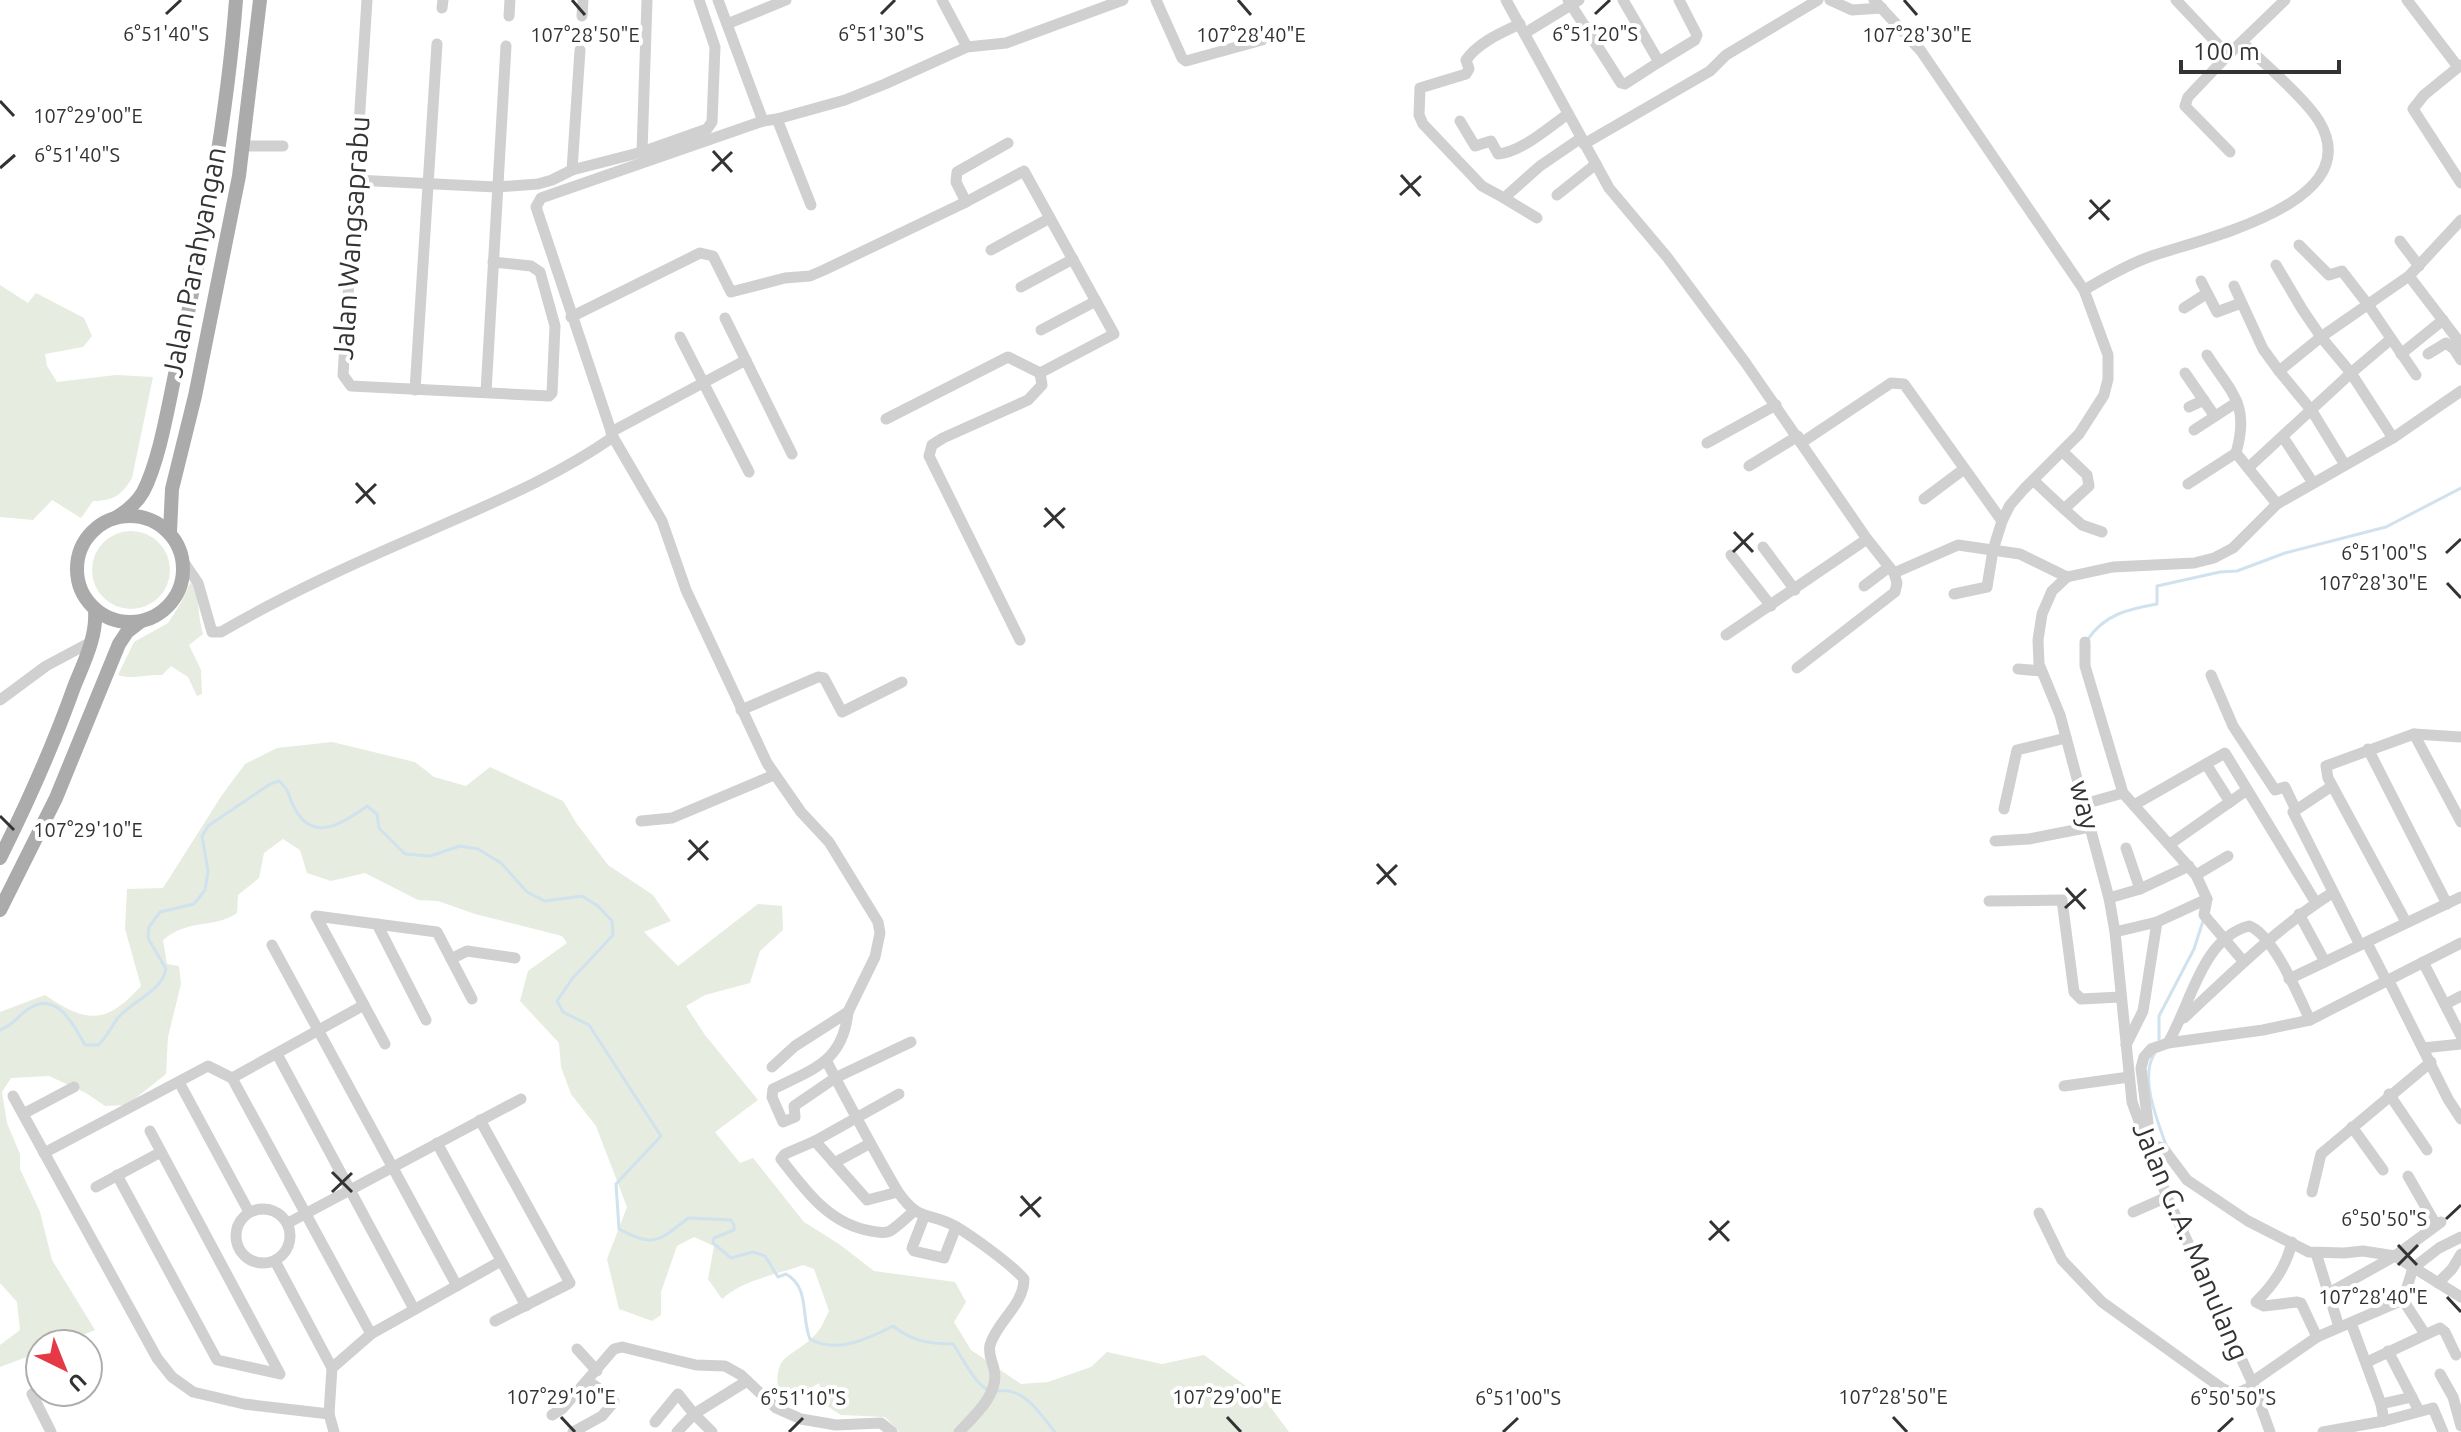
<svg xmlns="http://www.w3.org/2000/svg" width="2461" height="1432" font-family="Ubuntu,sans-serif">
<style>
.green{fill:#e6ecdf}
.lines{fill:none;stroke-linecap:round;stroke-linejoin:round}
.stream{stroke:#cfe2ee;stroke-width:3}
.minor{stroke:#d0d0d0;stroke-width:11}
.major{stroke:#ababab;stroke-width:14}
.ticks{fill:none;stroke:#333;stroke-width:3}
.labels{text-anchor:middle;stroke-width:8;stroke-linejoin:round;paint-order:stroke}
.street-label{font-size:28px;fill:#333;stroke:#fff}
.ticks-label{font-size:20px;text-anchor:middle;fill:#333;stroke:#fff;stroke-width:8;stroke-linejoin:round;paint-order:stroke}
</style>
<rect width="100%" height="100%" fill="#fff"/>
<g class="green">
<path d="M0,285l28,18 8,-10 48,25 8,18 -9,11 -38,7 2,12 10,16 59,-7 37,2 -21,101c-10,17 -19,23 -39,23l-12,17 -29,-18 -19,20 -33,-3z"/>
<circle cx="131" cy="570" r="39"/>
<path d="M190,583l5,2c4,16 3,32 8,49l-14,11 12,25 1,24 -5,2 -9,-19 -17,-11 -9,9c-15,-1 -31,5 -44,0l16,-33 34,-19 13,-20z"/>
<path d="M332,742l83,20 19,15 32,9 24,-19 73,34 14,23 31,41 45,30 18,26 -27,11 34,34 80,-62 24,2 1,24 -23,21 -10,32 -45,12 -19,11 19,29 53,65 -43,32 25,31 13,-5 51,64 35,22 35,27 81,11 11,20 -12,20 17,28 50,34 27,-2 43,-15 16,-15 55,12 42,-9 62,46 23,31h-390l-14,-15 -44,-2 -14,-9 -8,-23 -25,16 -16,-4c-4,-45 12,-34 38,-61 6,-6 9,-16 13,-23l-15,-42 -11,-4c-27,10 -59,14 -81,34l-14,-20 6,-33 -20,-9 -17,9 -16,46v23l-9,6 -33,-12 -12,-50 20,-52 -31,-81 -25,-32 -10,-27 -2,-24 -39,-42 8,-30 39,-28 -5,-7 -87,-22 -37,-13 -20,-1 -53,-27 -34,8 -24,-8 -7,-23 -17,-11 -19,14 -5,25 -21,17 -1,18c-23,16 -48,5 -74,27l4,24 12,2 2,18 -13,53 -2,37 -39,31 -22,1 -19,-13 -37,-17 -38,2 -9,14 5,31 13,31v15l20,43 12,48 43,70 -35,14h-20v8l-40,15v-22l20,-15 -3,-28 -17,-19v-271l45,-17c42,29 62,29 96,-9l-16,-57 2,-40 36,-1 59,-93 23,-31 32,-16z"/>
</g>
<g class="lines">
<g class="stream">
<path d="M2088,639c17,-25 41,-30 69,-35v-18l63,-14 17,-1 48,-18 101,-26 75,-39"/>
<path d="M0,1030c15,-6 18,-15 30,-22 28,-17 44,18 55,37h13c9,-8 12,-16 19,-26 14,-18 44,-26 49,-50l-18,-31 1,-11 11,-15 34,-8 11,-14 3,-19 -6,-35 6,-10 62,-42 9,-3c13,12 8,15 16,28 19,35 50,13 72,-3l10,8 2,14 26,26 25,2 30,-10 18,3 23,14 26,29 18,9 37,-5 16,10 14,15 1,14 -41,44 -15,22 6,11 26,13 72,111 -45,48 3,45c35,19 40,12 69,-11l43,2 3,5v5l-20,8 -1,5 18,15 22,-6 12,4 13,21 8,-3c24,13 15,44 24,65 26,15 58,0 83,-13 19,15 36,18 60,18 10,14 21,40 37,47"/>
<path d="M2159,1039v-23l35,-67 9,-28"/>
<path d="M2155,1053c-16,23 2,67 11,92"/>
<path d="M997,1391c28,-4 42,22 58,41"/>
</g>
<g class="minor">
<path d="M367,0l-24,375 8,11 198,10 3,-3 3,-67 -15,-54 -9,-6 -38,-4"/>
<path d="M718,0l45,121"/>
<path d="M942,0l25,47"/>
<path d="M1156,0l26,58 4,3 76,-21"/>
<path d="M1506,0l103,188 58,69 78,105 122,177 27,34 64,-28 62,9 47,23 46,-10 81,-4 20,-5 19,-10 44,-44 116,-66 68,-47"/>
<path d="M1568,0l53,83 4,1 34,-22"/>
<path d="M1623,0l36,62 36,-22 2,-5 -18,-35"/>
<path d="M1830,0l22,10 30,-2"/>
<path d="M1874,0l47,51 163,239 24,65v24l-4,16 -25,39 -55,55 -14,16 -8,16"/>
<path d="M2176,0l52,55 57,-55"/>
<path d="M2407,0l51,67"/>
<path d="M442,8l1,-8"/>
<path d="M509,16l1,-16"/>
<path d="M582,16l1,-16"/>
<path d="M727,24l59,-24"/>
<path d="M1520,24c-19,9 -41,18 -54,36l3,9 -3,5 -46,14 -1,27 4,9 59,62 22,12 36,-32 41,-28"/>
<path d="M1525,33l54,-33"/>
<path d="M2228,55l-40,42 -3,9 45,46"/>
<path d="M2461,65l-37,30 -11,14 48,74"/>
<path d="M777,119l34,86"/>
<path d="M1460,121l15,25 16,-5 7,13c24,-2 51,-27 70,-40"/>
<path d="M1584,144l126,-73 16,-16 92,-55"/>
<path d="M243,146h40"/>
<path d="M642,152l5,-152"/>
<path d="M572,170l8,-120"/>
<path d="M355,180l141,7 42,-3 14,-4 20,-10 70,-18 65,-23 5,-7 3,-75 -16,-47"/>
<path d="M1557,195l39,-31"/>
<path d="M1504,198l33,20"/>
<path d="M2400,241l19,25"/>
<path d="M2299,245l30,30 13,-4 27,35 47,69"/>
<path d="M991,250l59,-32"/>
<path d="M2409,276l52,68"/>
<path d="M2201,281l16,31 24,-9"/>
<path d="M2234,286l29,63 16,22 42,-34 -19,-28 -26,-44"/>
<path d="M1021,287l52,-28"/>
<path d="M2084,290c21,-12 42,-25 65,-33 51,-18 220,-53 170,-136 -15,-24 -56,-58 -77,-79"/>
<path d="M2184,308l22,-14"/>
<path d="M571,317l129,-64 13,3 18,36 54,-14 25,-2 14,-6 142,-68 -10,-20 1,-10 51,-29"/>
<path d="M725,318l67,136"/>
<path d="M1041,330l55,-29"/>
<path d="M680,337l69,135"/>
<path d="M2401,354l42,-34"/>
<path d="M2428,354l18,-11 8,6 7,11"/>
<path d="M2207,355c25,39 43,49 29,98l41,51"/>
<path d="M2279,371l33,40 33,54"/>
<path d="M2185,373l29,42"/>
<path d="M415,390l22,-346"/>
<path d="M486,392l20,-346"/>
<path d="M2189,407l15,-7"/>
<path d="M886,419l122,-62 32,16 74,-39 -90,-163 -58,31"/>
<path d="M2194,430l43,-28"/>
<path d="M611,432l135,-72"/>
<path d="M613,437l49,84 24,69 81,173 34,49 28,30 49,80 2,11 -5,24 -27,55 -53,34 -23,21"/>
<path d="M2283,437l30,46"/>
<path d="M2393,438l-42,-65 -30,-36 88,-61 52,-56"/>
<path d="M1707,443l69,-38"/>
<path d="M1801,443l90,-60 13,1 98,137 -9,29 -6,37 -33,7"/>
<path d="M1749,466l49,-30"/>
<path d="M2248,468l103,-95 40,-34"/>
<path d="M2033,480l31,29 25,-23 -2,-11 -25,-24"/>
<path d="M2188,484l48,-31"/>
<path d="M1924,499l40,-30"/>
<path d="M2064,509l18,16 20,7"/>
<path d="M1763,547l32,43"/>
<path d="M1731,555l40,51"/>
<path d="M183,561l15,22 14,49h9c67,-39 136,-70 208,-101 63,-28 127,-54 184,-94l-77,-230 5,-9 222,-77 14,-2 68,-19 40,-16 82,-37 39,-4 117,-43"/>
<path d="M2067,577l-15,14 -10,23 -4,26 1,24 21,51 49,183 6,34 17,170 35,95 85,185 18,50"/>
<path d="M1864,586l25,-19"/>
<path d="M1726,635l141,-96"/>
<path d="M1020,640l-91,-184 3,-11 11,-7 85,-38 14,-15 -2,-12"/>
<path d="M2085,642v24l38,127 73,82 11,24 -3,16 40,47"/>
<path d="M1797,668l98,-76 2,-9 -3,-10"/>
<path d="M2018,669l23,2"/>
<path d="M2211,675l22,51 42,64 10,-3 10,21"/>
<path d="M0,700l46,-34 45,-24"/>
<path d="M741,710l77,-33 6,1 18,34 60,-30"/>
<path d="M2414,734l47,3"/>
<path d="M2368,749l79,155"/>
<path d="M2206,764l24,38"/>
<path d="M2332,786l-39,26 67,133"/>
<path d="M2084,804l39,-11"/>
<path d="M2134,805l91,-52 91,150"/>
<path d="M2004,809l13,-59 49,-12"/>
<path d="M641,821l31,-3 102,-43"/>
<path d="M1995,841l34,-2 61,-12"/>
<path d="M2170,844l77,-54"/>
<path d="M2126,848l14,41"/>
<path d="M2196,875l32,-19"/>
<path d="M2109,898l31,-9 49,-23"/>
<path d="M1989,901l73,-1 12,92 7,7 40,-2"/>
<path d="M2299,914l26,48"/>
<path d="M2406,922l-78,-144 -2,-12 88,-32 47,88"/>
<path d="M377,924l49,96"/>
<path d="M2115,932l42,-10 50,-23"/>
<path d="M2367,943l19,37"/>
<path d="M272,945l185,341"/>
<path d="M451,959l16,-8 48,7"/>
<path d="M2423,962l38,74"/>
<path d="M2289,979l172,-82"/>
<path d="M2388,979l60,120 13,20"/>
<path d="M2446,1004l15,-8"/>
<path d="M848,1012c-5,50 -35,57 -75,77l-1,8 11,25 12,-5 -1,-11 41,-28 76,-36"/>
<path d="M2184,1018c48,-45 93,-90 148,-125"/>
<path d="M2168,1043c23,-39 34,-105 81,-117 24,8 50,71 61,94"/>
<path d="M385,1044l-69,-128 121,16 35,67"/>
<path d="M2126,1045l17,-34 14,-89"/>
<path d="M2423,1048l38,-4"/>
<path d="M277,1054l137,255"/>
<path d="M827,1062c23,44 46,87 71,130l-31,8 -52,-59 84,-47"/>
<path d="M232,1078l139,256"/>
<path d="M179,1082l70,130"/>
<path d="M2064,1086l65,-9"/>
<path d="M2389,1094l38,56"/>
<path d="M13,1096l144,262 15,19 21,15 51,12 85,10 5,18"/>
<path d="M23,1114l51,-27"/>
<path d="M480,1120l90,163 -75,38"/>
<path d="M2352,1127l31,43"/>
<path d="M2145,1134l3,-11 -7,-55 3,-11 7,-8 17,-6 95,-13 47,-10 151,-77"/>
<path d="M815,1141l-30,13 -4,5c25,32 48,65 90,72 7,1 13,3 19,0 8,-5 17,-14 24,-20"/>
<path d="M437,1143l89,163"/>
<path d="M2149,1145l14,3 24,32 61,41 61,31 35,1 19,-2 32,5 66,41"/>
<path d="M44,1153l164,-87 24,12 132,-73"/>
<path d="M834,1163l35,-19"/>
<path d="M117,1175l100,185 63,14 -130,-243"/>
<path d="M2408,1176l28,49"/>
<path d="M96,1187l65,-35"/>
<path d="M898,1192c22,31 29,19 57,34 17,10 56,38 69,53 0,26 -27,42 -34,66 -2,10 2,15 4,24 6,25 -20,47 -35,63"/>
<path d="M2312,1192l9,-38 110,-92"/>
<circle cx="263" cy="1236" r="27"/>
<path d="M2133,1212l34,-15"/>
<path d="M2039,1213l23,47 40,42 121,87 13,5 17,-8"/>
<path d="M924,1217l-12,31 2,3 30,7 12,-31"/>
<path d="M288,1223l233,-124"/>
<path d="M2292,1242c-6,25 -18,42 -36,60l8,4 33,-4 4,1 16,34"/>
<path d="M2316,1253l23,74"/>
<path d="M275,1261l57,107"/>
<path d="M2438,1283l14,-14 9,-15"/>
<path d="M2327,1294l68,-38 46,-34"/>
<path d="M2403,1300l22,34"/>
<path d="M2351,1323l30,81 3,17"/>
<path d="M577,1349l20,22"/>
<path d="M2388,1351l31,60"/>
<path d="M2367,1362l73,-34 5,4 11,23"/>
<path d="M2440,1374l13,23 8,29"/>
<path d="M2252,1382l65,-45 86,-37 10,-32 26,-20 22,-11"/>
<path d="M32,1394l19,38"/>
<path d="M2381,1404l31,-7"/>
<path d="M329,1414l3,-46 39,-34 130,-73"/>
<path d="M552,1415l11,-7 51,-59 8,-2 74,18 29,1 16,9 35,33 25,11 35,6 45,-2 11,9"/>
<path d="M655,1422l23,-28 16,20 53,-33"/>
<path d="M573,1432l29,-16 12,-14 -2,-4 -24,-17"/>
<path d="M677,1432l17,-18 18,18"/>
<path d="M2323,1432l61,-11 49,-13 10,24"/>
</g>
<g class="major">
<circle cx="130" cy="569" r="53"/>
<path d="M117,517c11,-7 20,-14 26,-25 18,-34 27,-98 36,-136 25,-118 48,-236 57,-356"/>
<path d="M170,532l2,-43 23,-93 44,-220 21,-176"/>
<path d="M0,858c28,-56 53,-112 74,-171 10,-25 23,-50 21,-77"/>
<path d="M0,910l56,-112 63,-154 8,-12 13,-10"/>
</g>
</g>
<path class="ticks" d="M572,0l13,15M1238,0l13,15M1904,0l13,15M166,14l15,-14M881,14l14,-14M1595,14l15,-14M0,101l14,15M713,151l19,21M0,168l15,-13M712,171l20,-19M1401,175l19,21M1400,195l21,-19M2090,200l19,20M2089,219l21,-19M356,483l19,21M356,503l20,-19M1045,508l19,20M1044,527l21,-19M1734,532l19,20M1733,552l20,-19M2446,553l15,-14M2447,583l14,15M0,816l14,14M689,840l19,20M688,860l20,-19M1377,864l19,21M1377,884l20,-19M2066,888l19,21M2065,908l21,-19M332,1172l20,20M332,1192l20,-19M1021,1196l19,21M1020,1216l21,-19M2446,1219l15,-14M1710,1221l19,20M1709,1240l20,-19M2398,1245l19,20M2398,1265l20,-20M2447,1297l14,15M561,1417l14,15M1227,1417l14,15M1893,1417l14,15M789,1432l14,-14M1503,1432l15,-14M2218,1432l15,-14"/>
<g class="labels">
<g class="street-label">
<text transform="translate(351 238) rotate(-86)" y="10">Jalan Wangsaprabu</text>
<text transform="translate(194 262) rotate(-79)" y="10">Jalan Parahyangan</text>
<text transform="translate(2085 805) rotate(76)" y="10">way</text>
<text transform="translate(2191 1241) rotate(67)" y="10">Jalan G.A. Manulang</text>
</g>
</g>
<g class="ticks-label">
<text x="166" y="41">6°51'40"S</text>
<text x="881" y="41">6°51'30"S</text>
<text x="1595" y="41">6°51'20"S</text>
<text x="585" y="42">107°28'50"E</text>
<text x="1251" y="42">107°28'40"E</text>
<text x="1917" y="42">107°28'30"E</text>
<text x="88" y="123">107°29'00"E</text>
<text x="77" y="162">6°51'40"S</text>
<text x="2384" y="560">6°51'00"S</text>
<text x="2373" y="590">107°28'30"E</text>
<text x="88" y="837">107°29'10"E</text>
<text x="2384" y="1226">6°50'50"S</text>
<text x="2373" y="1304">107°28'40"E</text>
<text x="561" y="1404">107°29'10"E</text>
<text x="1227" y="1404">107°29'00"E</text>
<text x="1893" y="1404">107°28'50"E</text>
<text x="803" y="1405">6°51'10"S</text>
<text x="1518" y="1405">6°51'00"S</text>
<text x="2233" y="1405">6°50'50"S</text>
</g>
<g transform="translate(64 1368) rotate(137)"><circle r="38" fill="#ffffff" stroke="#adadad" stroke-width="2"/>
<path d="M0-6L14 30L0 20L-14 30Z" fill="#e63946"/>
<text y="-12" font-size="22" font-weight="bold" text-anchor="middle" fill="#333333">U</text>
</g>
<path d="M2181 60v12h158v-12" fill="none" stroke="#333333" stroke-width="4"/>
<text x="2193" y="60" font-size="24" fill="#333333" stroke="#ffffff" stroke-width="6" paint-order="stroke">100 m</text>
</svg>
